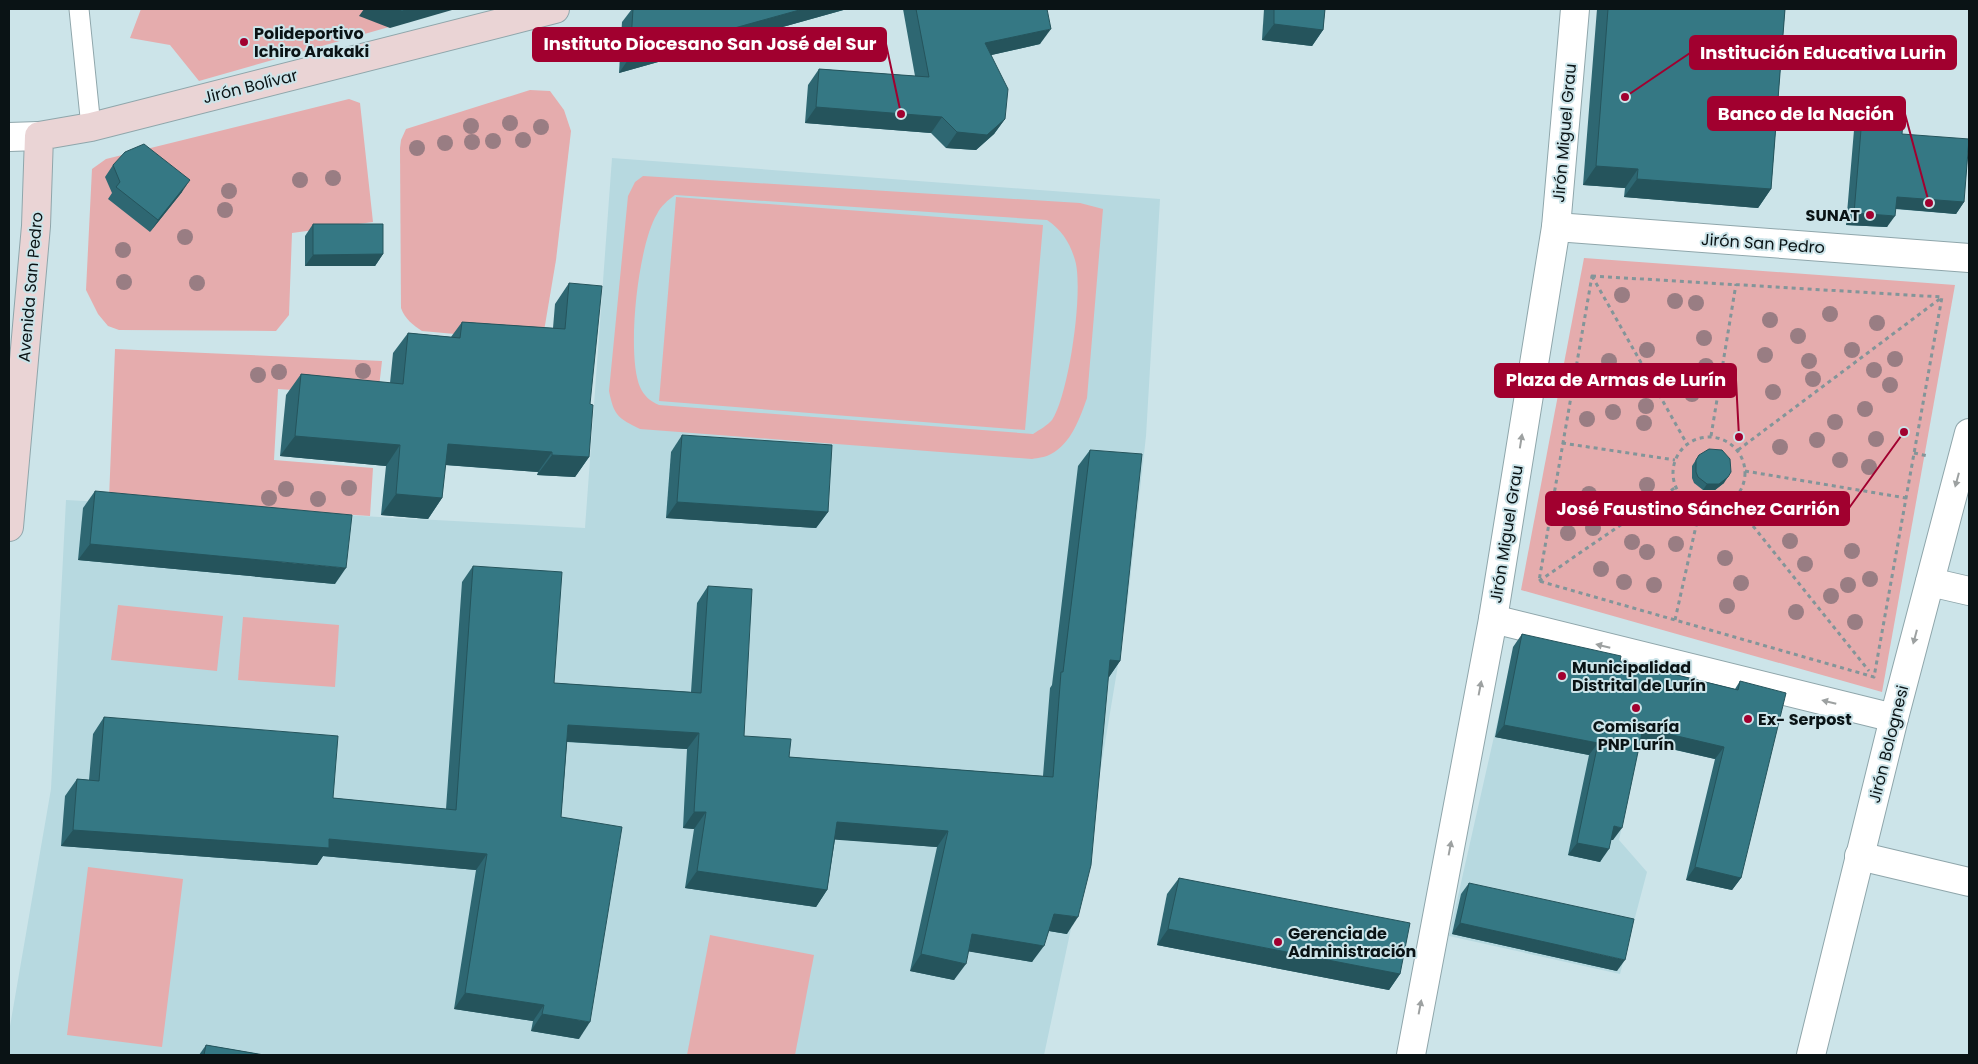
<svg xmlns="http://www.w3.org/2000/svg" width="1978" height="1064" font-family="Poppins,sans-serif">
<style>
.built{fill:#b7d9e0}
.green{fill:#e5acad;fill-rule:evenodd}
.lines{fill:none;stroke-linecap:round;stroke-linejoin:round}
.lane-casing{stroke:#8fa6ab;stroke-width:21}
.street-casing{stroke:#8fa6ab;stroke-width:30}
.secondary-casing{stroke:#8fa6ab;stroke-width:30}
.path{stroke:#839599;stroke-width:3;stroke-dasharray:4 4;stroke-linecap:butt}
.lane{stroke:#fff;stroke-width:19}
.street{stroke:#fff;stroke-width:28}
.secondary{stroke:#ead4d5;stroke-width:28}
.tree{fill:#997d83}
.wall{fill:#2e6772}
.shaded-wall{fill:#25545c}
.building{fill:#357884;stroke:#25545c}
.oneway{fill:#9da1a1}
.poi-dot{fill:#a1002f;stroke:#cce4e9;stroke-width:2}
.labels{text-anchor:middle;stroke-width:4;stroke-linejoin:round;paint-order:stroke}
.poi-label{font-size:16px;font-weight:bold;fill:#0a1315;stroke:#cce4e9;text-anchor:start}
.street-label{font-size:16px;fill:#0a1315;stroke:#cce4e9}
.leader{fill:none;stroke:#a1002f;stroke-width:2}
.callout-dot{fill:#a1002f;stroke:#cce4e9;stroke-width:2}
.callout{fill:#a1002f;stroke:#a1002f;stroke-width:2}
.callout-label{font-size:18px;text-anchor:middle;font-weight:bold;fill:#fff}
</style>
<rect width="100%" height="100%" fill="#cce4e9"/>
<g class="built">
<path d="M612,158l548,41 -14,237 -20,181 -41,246 -41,192h-1035v-23l42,-243 15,-289 519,28z"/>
<path d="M1500,710l141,32 -22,98 28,32 -27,102 -171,-38z"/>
</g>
<g class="green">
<path d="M141,9h256l-8,18 -190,54 -29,-36 -40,-7z"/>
<path d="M530,90l20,1 14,19 7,21 -15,129 -13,77 -10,4 -111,-10c-9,-6 -17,-12 -21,-23l-1,-160 1,-8 5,-11z"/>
<path d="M349,99l11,4 13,119 -81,11 -3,82 -13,16 -157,-1 -11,-4 -10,-12 -12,-24 6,-121 14,-10z"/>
<path d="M643,176l437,27 23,6 -16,189c-7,20 -16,46 -36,56 -5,3 -13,4 -19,5l-392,-30c-22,-11 -26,-13 -31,-38l19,-195 7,-14zM675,195l372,25c15,10 23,23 28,40 9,29 -6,135 -23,160 -4,5 -13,10 -19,14l-374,-29c-9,-4 -15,-9 -19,-18 -14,-33 -2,-142 17,-173 4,-8 11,-14 18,-19z"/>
<path d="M676,197l367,28 -18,205 -366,-29z"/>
<path d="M1584,258l371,27 -73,407 -361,-102z"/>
<path d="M115,349l267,12 -4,35 -100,-7 -4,71 99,8 -3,48 -261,-17z"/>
<path d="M118,605l105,11 -6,55 -106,-11z"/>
<path d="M243,617l96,8 -4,62 -97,-7z"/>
<path d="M88,867l95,12 -21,168 -95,-12z"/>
<path d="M710,935l104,20 -19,100h-108z"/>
</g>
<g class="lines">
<g class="lane-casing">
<path id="lane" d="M79,9l12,118"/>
</g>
<g class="street-casing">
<g id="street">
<path d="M9,137l30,-1"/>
<path d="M1556,227l413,31"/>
<path d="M1930,582l39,9"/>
<path d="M1493,619l401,99"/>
<path d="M1859,856l110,26"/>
<path d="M1411,1055l82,-436 63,-392 19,-218"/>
<path d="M1811,1055l83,-337 75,-285"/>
</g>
</g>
<g class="secondary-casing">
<path id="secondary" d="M9,527l27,-301 3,-90 52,-9 464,-118"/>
</g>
<g class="path">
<path d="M1592,276l350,21 -68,380 -335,-96z"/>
<path d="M1592,276l95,168"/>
<path d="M1711,436l25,-152"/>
<circle cx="1709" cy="473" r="36"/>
<path d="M1562,443l113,17"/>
<path d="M1738,450l203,-152"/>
<path d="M1914,453l14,3"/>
<path d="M1745,471l161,27"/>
<path d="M1733,501l136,170"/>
<path d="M1539,581l137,-94"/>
<path d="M1675,620l25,-112"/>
</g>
<use href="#lane" class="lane"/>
<use href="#street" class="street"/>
<use href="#secondary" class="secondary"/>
</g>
<g class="tree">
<circle cx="510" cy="123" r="8"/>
<circle cx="471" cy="126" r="8"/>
<circle cx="541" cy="127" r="8"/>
<circle cx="523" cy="140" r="8"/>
<circle cx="493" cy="141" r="8"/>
<circle cx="472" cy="142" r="8"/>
<circle cx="445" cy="143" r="8"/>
<circle cx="417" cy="148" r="8"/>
<circle cx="333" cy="178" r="8"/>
<circle cx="300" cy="180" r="8"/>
<circle cx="229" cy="191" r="8"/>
<circle cx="225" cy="210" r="8"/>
<circle cx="185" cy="237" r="8"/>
<circle cx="123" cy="250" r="8"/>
<circle cx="124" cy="282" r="8"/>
<circle cx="197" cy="283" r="8"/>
<circle cx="1622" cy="295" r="8"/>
<circle cx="1675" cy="301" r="8"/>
<circle cx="1696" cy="303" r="8"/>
<circle cx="1830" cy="314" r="8"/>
<circle cx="1770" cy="320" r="8"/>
<circle cx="1877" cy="323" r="8"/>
<circle cx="1798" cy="336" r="8"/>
<circle cx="1704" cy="338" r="8"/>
<circle cx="1647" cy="350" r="8"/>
<circle cx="1852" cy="350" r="8"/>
<circle cx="1765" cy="355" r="8"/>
<circle cx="1895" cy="359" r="8"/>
<circle cx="1609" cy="361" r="8"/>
<circle cx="1809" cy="361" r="8"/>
<circle cx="1706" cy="366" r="8"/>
<circle cx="1874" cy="370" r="8"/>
<circle cx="363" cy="371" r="8"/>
<circle cx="279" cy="372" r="8"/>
<circle cx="258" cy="375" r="8"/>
<circle cx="1813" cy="379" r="8"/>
<circle cx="1890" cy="385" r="8"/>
<circle cx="1773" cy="392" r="8"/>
<circle cx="1692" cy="394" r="8"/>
<circle cx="1646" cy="406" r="8"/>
<circle cx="1865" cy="409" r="8"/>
<circle cx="1613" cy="412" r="8"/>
<circle cx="1587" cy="419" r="8"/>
<circle cx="1835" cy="422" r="8"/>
<circle cx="1644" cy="423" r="8"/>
<circle cx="1876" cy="439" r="8"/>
<circle cx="1817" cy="440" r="8"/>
<circle cx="1780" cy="447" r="8"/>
<circle cx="1840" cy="460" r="8"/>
<circle cx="1869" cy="467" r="8"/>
<circle cx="1647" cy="485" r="8"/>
<circle cx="349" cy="488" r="8"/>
<circle cx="286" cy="489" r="8"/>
<circle cx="1589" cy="494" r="8"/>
<circle cx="269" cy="498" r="8"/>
<circle cx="318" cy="499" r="8"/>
<circle cx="1593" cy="528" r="8"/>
<circle cx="1568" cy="533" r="8"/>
<circle cx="1790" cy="541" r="8"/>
<circle cx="1632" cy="542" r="8"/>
<circle cx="1676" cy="544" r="8"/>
<circle cx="1852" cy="551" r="8"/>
<circle cx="1647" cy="552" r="8"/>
<circle cx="1725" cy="558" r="8"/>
<circle cx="1805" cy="564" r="8"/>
<circle cx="1601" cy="569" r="8"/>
<circle cx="1870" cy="579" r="8"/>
<circle cx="1624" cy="582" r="8"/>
<circle cx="1741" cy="583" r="8"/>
<circle cx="1654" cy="585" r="8"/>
<circle cx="1848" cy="585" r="8"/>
<circle cx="1831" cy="596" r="8"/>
<circle cx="1727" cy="606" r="8"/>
<circle cx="1796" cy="612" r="8"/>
<circle cx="1855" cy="622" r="8"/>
</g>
<g class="wall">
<path d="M632,9h215l-228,64 3,-51z"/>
<path d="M903,9h144l-7,35 -49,11 14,64 -11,15 -18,16 -30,-2 -15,-15 -126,-10 3,-38 11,-16 96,7z"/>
<path d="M1264,9h61l-2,21 -11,16 -50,-6z"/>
<path d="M1597,9h188l-14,180 -13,19 -134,-11 1,-9 -42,-3z"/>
<path d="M1862,118l102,84 -8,12 -61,-5 -8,18 -41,-2 8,-95z"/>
<path d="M113,165l69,27 -32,40 -42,-33 4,-6 -7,-16z"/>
<path d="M313,224l70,30 -8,12h-70v-30z"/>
<path d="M569,283l21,121 -1,53 -14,20 -38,-2 1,-3 -93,-7 -3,33 -14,21 -47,-4 5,-49 -106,-10 6,-61 15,-21 89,9 3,-30 15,-20 43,4 11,-15 91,6 2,-24z"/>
<path d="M682,435l146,77 -12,16 -150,-10 5,-66z"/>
<path d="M1090,450l30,211 -11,16h-1l-41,257 -18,-3 -17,31 -64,-11 -14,29 -44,-9 27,-124 -102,-8 -8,51 -11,17 -131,-19 9,-59 -11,-1 4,-79 -120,-7 -6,75 18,222 -48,-8 2,-10 -79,-12 22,-139 -153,-14 -6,9 -256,-19 4,-50 12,-17 12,1 4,-46 11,-17 229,81 113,11 16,-227 11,-16 81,117 137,9 6,-89 11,-17 36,150 45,21 254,19 7,-88 2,-3 26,-219z"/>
<path d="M1699,455l25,28 -9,7h-12l-9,-7 -2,-5v-12z"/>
<path d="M95,491l240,93 -257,-24 5,-52z"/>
<path d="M1522,634l98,27 115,28 5,-8 1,197 -9,12 -46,-10 29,-121 -75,-17 -27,98h-2l-11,22 -32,-7 21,-100 -94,-18 18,-90z"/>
<path d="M1179,878l221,96 -11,16 -232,-45 10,-51z"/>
<path d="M1469,883l148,88 -165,-37 9,-40z"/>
<path d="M206,1045l58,10h-65z"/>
</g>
<g class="shaded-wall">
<path d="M364,9h89l-1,1 -62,18 -31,-12z"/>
<path d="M803,9h44l-228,64 11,-16z"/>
<path d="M1274,24l49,6 -11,16 -50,-6z"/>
<path d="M1051,29l-11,15 -66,15 11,-16z"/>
<path d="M816,107l126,10 -11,16 -126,-10z"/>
<path d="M1005,119l-11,15 -18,16 -30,-2 11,-16z"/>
<path d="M1596,166l42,3 -13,19 -42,-3z"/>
<path d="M1637,179l134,10 -13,19 -134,-11z"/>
<path d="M190,180l-8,12 -32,40 8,-12z"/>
<path d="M1897,197l67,5 -8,12 -67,-6z"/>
<path d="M1854,213l41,3 -8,11 -41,-2z"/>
<path d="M383,254l-8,12h-70l8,-11z"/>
<path d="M295,436l105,9 -14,21 -106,-10z"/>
<path d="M448,444l104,8 -14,20 -105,-8z"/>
<path d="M552,455l37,2 -14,20 -38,-2z"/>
<path d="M1728,477l-4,6 -9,7h-12l4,-6z"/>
<path d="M396,494l46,4 -14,21 -47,-4z"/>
<path d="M677,502l151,10 -12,16 -150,-10z"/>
<path d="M90,544l256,24 -11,16 -257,-24z"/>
<path d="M1110,660l10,1 -11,16h-11z"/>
<path d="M568,725l131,8 -12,16 -130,-8z"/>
<path d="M1504,725l94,18 -9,12 -94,-18z"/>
<path d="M1643,728l81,19 -9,12 -81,-19z"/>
<path d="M694,812h12l-12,17 -11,-1z"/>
<path d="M837,822l111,9 -11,16 -111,-8z"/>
<path d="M1614,826l8,2 -9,12 -8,-1z"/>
<path d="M73,830l256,9 158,15 -11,16 -153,-14 -6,9 -256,-19z"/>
<path d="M1577,843l32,6 -9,13 -32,-7z"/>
<path d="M1695,867l46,11 -9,12 -46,-10z"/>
<path d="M697,871l130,19 -11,17 -131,-19z"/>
<path d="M1054,914l24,3 -11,17 -24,-4z"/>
<path d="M1460,923l165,37 -8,11 -165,-37z"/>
<path d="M1168,929l232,45 -11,16 -232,-45z"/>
<path d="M972,934l72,12 -12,16 -72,-12z"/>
<path d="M921,954l45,10 -12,16 -44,-9z"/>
<path d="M465,993l79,12 -11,16 -79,-12z"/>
<path d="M542,1014l48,8 -11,17 -48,-8z"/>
</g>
<g class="building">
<path d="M396,9h14l-8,2z"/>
<path d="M633,9h170l-173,48z"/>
<path d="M916,9h131l4,20 -66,14 23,46 -3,30 -18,16 -30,-3 -15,-15 -126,-10 3,-38 110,8z"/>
<path d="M1274,9h51l-2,21 -49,-6z"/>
<path d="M1608,9h177l-14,180 -134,-10 1,-10 -42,-3z"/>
<path d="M1862,118l41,4 -1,12 67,5 -5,63 -67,-5 -2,19 -41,-3z"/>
<path d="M144,144l46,36 -32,40 -42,-33 4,-5 -7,-17 12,-13z"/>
<path d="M313,224h70v30l-70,1z"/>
<path d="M569,283l33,3 -12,118 3,1 -4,52 -37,-2v-3l-104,-8 -6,54 -46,-4 4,-49 -105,-9 6,-62 102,10 5,-51 52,5 2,-16 103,7z"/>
<path d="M682,435l150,10 -4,67 -151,-10z"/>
<path d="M1709,449l13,1 8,9 1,13 -3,5 -9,7h-12l-9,-7 -2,-5v-12l3,-5z"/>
<path d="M1090,450l52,4 -22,207 -10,-1 -19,205 -13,52 -24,-3 -10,32 -72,-12 -6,30 -45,-10 27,-123 -111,-9 -10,68 -130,-19 9,-59h-12l5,-79 -131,-8 -7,92 61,10 -32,195 -48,-8 2,-9 -79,-12 22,-139 -158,-15v9l-256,-18 4,-51 22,2 5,-64 234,19 -5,62 123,12 17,-244 89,6 -8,111 147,10 7,-107 44,3 -8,147 47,3 -2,18 264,20 8,-105h2z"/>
<path d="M95,491l257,24 -6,53 -256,-24z"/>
<path d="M1522,634l99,22 -1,5 118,29 2,-9 46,12 -45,185 -46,-11 29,-120 -81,-19 -21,100 -8,-2 -5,23 -32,-6 21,-100 -94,-18z"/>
<path d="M1179,878l231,45 -10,51 -232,-45z"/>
<path d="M1469,883l165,36 -9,41 -165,-37z"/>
<path d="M206,1045l58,10h-60z"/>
</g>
<defs><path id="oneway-solid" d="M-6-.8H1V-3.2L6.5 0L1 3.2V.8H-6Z" transform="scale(1.25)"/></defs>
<g class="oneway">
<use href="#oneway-solid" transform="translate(1521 441) rotate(-81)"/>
<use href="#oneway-solid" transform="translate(1957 480) rotate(105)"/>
<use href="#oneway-solid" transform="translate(1915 637) rotate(105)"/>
<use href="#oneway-solid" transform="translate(1603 646) rotate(-166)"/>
<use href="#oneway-solid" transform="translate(1480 688) rotate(-79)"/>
<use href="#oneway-solid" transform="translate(1829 702) rotate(-166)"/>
<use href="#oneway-solid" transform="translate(1450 848) rotate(-79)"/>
<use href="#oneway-solid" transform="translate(1420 1007) rotate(-79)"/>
</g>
<g class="poi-dot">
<circle cx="244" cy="42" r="5"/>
<circle cx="1870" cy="215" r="5"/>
<circle cx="1562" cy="676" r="5"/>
<circle cx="1636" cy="708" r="5"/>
<circle cx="1748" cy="719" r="5"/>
<circle cx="1278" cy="942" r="5"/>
</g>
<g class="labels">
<g class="poi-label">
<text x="254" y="39">Polideportivo<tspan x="254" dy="18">Ichiro Arakaki</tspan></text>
<text x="1860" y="221" text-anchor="end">SUNAT</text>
<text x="1572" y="673">Municipalidad<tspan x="1572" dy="18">Distrital de Lurín</tspan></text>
<text x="1758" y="725">Ex- Serpost</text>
<text x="1636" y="732" text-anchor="middle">Comisaría<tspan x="1636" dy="18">PNP Lurín</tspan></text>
<text x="1288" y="939">Gerencia de<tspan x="1288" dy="18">Administración</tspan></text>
</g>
<g class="street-label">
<text transform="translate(250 86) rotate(-14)" y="6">Jirón Bolívar</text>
<text transform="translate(1564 133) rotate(-85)" y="6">Jirón Miguel Grau</text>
<text transform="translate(1763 243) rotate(4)" y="6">Jirón San Pedro</text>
<text transform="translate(30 287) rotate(-85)" y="6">Avenida San Pedro</text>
<text transform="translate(1506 534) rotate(-81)" y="6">Jirón Miguel Grau</text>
<text transform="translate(1888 744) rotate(-76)" y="6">Jirón Bolognesi</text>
</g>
</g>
<path class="leader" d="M901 114L886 44M1625 97L1690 53M1929 203L1905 114M1739 437L1736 380M1904 432L1849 508"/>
<g class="callout-dot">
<circle cx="901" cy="114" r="5"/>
<circle cx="1625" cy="97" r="5"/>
<circle cx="1929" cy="203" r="5"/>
<circle cx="1739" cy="437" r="5"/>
<circle cx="1904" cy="432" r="5"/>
</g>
<g class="callout">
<rect x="533" y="28" width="353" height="33" rx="5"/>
<rect x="1690" y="36" width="266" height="33" rx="5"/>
<rect x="1708" y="97" width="197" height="33" rx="5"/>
<rect x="1495" y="364" width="241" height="33" rx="5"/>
<rect x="1546" y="492" width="303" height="33" rx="5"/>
</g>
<g class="callout-label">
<text x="710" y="50">Instituto Diocesano San José del Sur</text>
<text x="1823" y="59">Institución Educativa Lurin</text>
<text x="1806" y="120">Banco de la Nación</text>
<text x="1616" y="386">Plaza de Armas de Lurín</text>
<text x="1698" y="515">José Faustino Sánchez Carrión</text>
</g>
<rect width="1978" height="1064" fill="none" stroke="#0a1315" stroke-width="20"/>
</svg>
